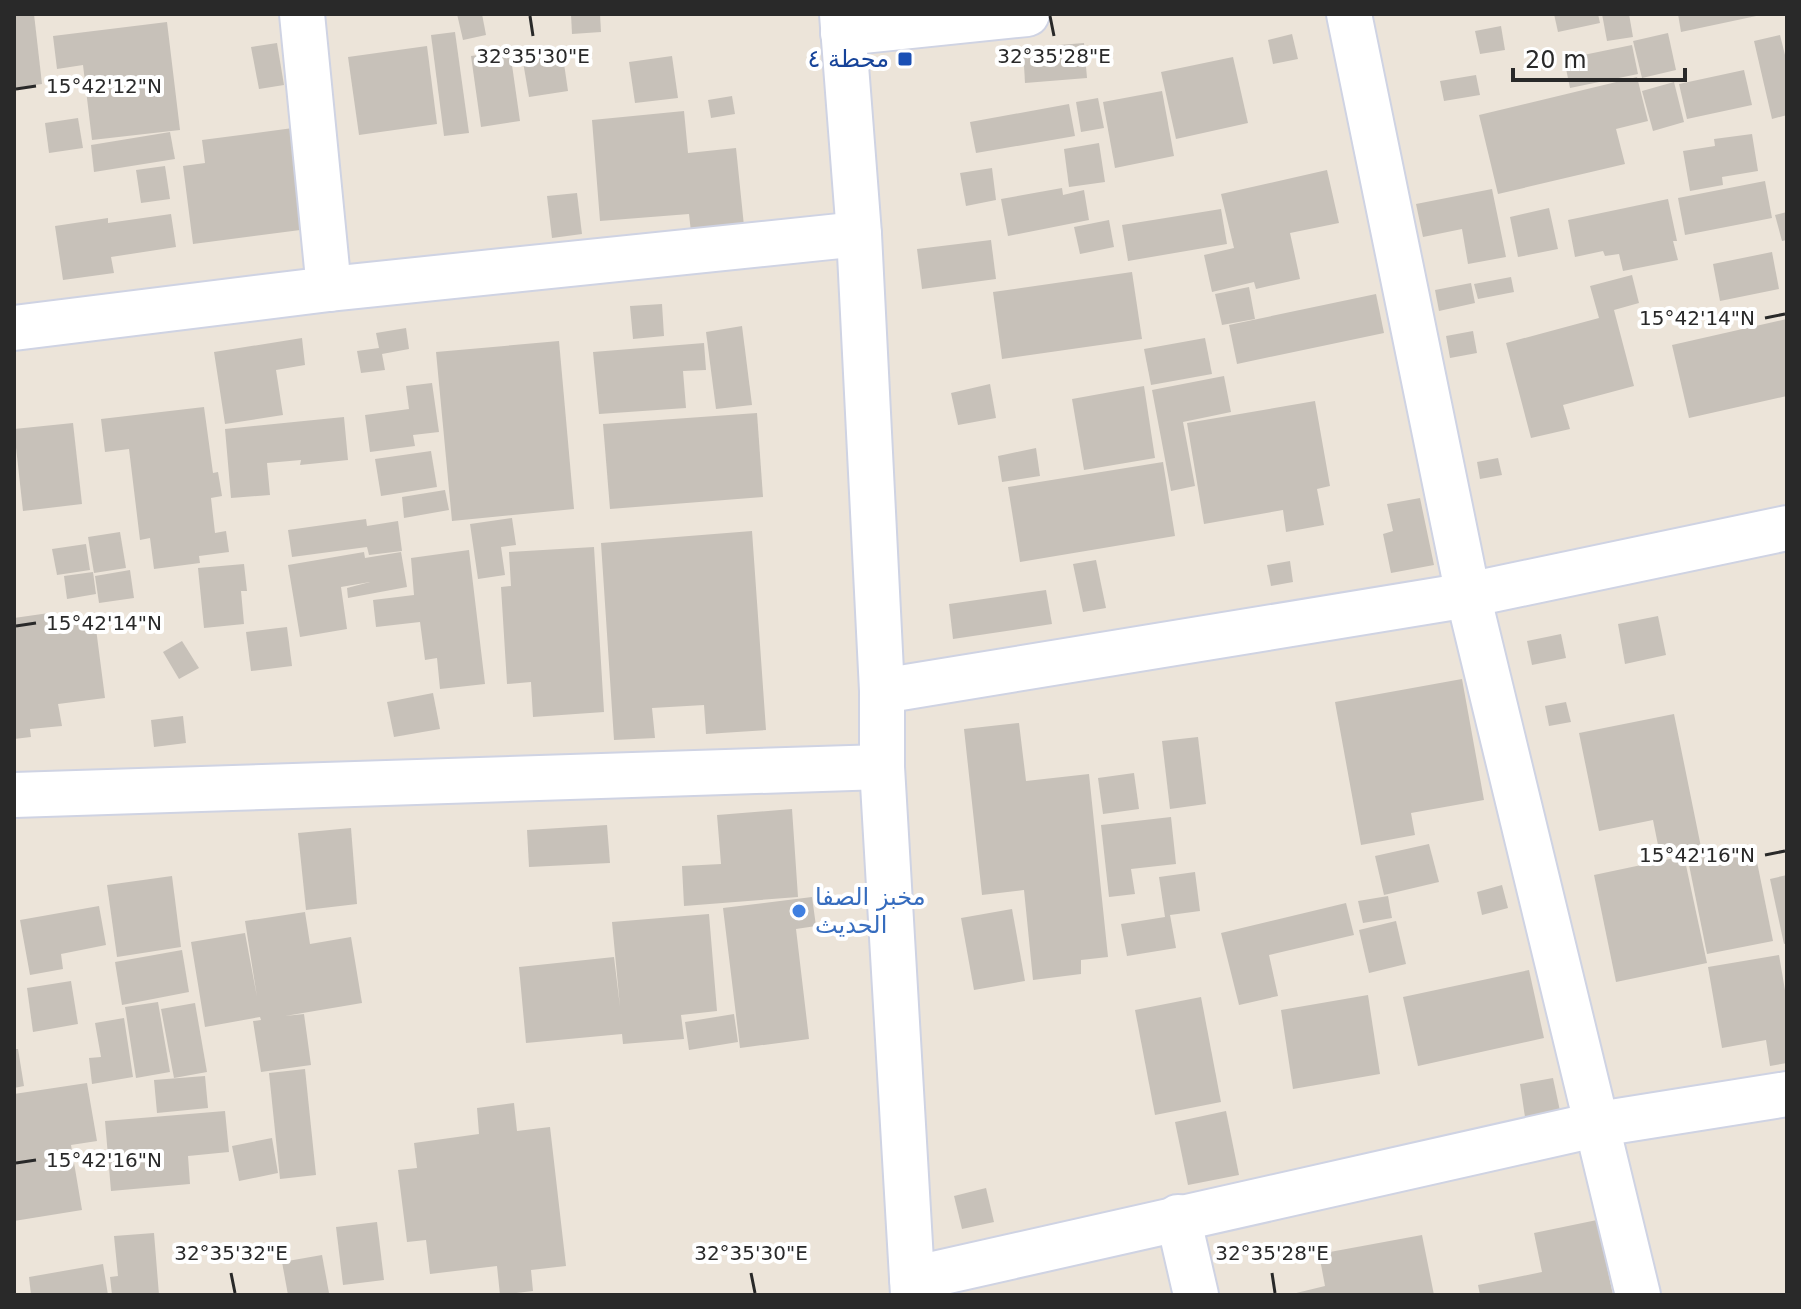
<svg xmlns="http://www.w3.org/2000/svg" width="1801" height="1309" font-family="'DejaVu Sans',Vazirmatn,sans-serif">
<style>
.building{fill:#c7c1b9}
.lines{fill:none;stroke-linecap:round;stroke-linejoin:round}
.minor-casing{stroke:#cfd3e3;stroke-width:48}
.minor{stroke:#fff;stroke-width:44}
.ticks{fill:none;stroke:#292929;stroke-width:3}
.transit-dot{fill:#1a4fb4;stroke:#fff;stroke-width:3}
.shop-dot{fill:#3f7fe0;stroke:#fff;stroke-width:3}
.labels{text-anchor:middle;stroke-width:8;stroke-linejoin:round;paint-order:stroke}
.transit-label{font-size:24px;fill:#164399;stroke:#fff;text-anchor:end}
.shop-label{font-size:24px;fill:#366cbe;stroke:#fff;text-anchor:start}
.ticks-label{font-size:20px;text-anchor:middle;fill:#292929;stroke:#fff;stroke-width:8;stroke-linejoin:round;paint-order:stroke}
</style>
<rect width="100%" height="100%" fill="#ece4d9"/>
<g class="building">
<path d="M14,14h20l8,70 -28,4z"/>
<path d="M457,14h25l4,21 -23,5z"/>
<path d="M571,14h29l1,18 -29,2z"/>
<path d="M1554,14h44l2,9 -42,9z"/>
<path d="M1602,14h27l4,23 -26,4z"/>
<path d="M1678,14h83v1l-80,17z"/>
<path d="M167,22l13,108 -88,10 -9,-75 -26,4 -4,-33z"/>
<path d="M1501,26l4,24 -25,4 -5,-23z"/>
<path d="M455,32l14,101 -25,3 -13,-101z"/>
<path d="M1668,33l8,37 -34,8 -9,-37z"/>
<path d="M1292,34l6,25 -25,5 -5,-24z"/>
<path d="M1780,35l7,28v52l-15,4 -18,-78z"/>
<path d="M277,43l7,42 -25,4 -8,-42z"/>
<path d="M1084,43l3,35 -62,5 -2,-35z"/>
<path d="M1632,45l6,29 -68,14 -6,-29z"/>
<path d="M427,46l10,78 -78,11 -11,-78z"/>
<path d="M562,50l6,41 -39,6 -7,-41z"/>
<path d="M510,51l10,70 -39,6 -10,-71z"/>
<path d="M672,56l6,42 -43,5 -6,-41z"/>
<path d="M1233,57l15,66 -72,16 -15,-67z"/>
<path d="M1744,70l8,35 -65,14 -8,-35z"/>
<path d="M1476,75l4,20 -36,6 -4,-20z"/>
<path d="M1637,77l11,44 -32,8 9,35 -127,30 -19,-79z"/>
<path d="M1674,82l10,40 -31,9 -11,-40z"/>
<path d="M1162,91l12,65 -59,12 -12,-66z"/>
<path d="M732,96l3,18 -24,4 -3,-18z"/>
<path d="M1098,98l6,30 -23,4 -5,-30z"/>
<path d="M1069,104l6,32 -99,17 -6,-31z"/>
<path d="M684,111l4,42 48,-5 8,78 -53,6 -2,-18 -89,7 -8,-101z"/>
<path d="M78,118l5,30 -34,5 -4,-30z"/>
<path d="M293,128l15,101 -115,15 -10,-78 22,-3 -3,-23z"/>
<path d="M170,132l5,27 -81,13 -3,-27z"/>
<path d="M1752,134l6,37 -36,6 1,8 -33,6 -7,-40 32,-5 -1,-7z"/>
<path d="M1099,143l6,39 -36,5 -5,-38z"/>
<path d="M165,166l5,33 -29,4 -5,-33z"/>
<path d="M992,168l4,32 -30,6 -6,-33z"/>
<path d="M1327,170l12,53 -49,10 10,46 -44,10 -2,-7 -42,10 -8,-37 30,-7 -13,-54z"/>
<path d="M1765,181l7,37 -87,17 -7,-37z"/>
<path d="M1062,188l1,7 21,-5 5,30 -81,16 -7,-37z"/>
<path d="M1492,189l14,68 -38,7 -6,-35 -39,8 -7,-33z"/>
<path d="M577,193l5,41 -30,4 -5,-42z"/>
<path d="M1668,199l9,42h-4l5,19 -55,11 -4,-17 -14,2 -2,-5 -28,6 -7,-37z"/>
<path d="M1549,208l9,41 -40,8 -8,-40z"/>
<path d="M1221,209l6,35 -99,17 -6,-36z"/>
<path d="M1787,212v28l-5,1 -7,-26z"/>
<path d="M171,214l5,33 -65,10 3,16 -51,7 -8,-54 53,-8v5z"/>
<path d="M1109,220l5,27 -34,7 -6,-27z"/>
<path d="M991,240l5,39 -74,10 -5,-40z"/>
<path d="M1772,252l7,37 -59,12 -7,-37z"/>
<path d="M1132,272l10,67 -140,20 -9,-67z"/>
<path d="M1632,275l7,28 -25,7 20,76 -71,19 7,24 -39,9 -25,-95 93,-25 -9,-32z"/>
<path d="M1511,277l3,15 -36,7 -4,-15z"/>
<path d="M1471,283l4,20 -36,8 -4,-21z"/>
<path d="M1249,287l6,32 -33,6 -7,-31z"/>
<path d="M1376,294l8,39 -147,31 -8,-39z"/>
<path d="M662,304l2,32 -31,3 -3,-33z"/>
<path d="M1787,319v77l-98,22 -17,-73z"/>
<path d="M742,326l10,79 -36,4 -10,-77z"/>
<path d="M406,328l3,21 -27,5 3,16 -24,3 -4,-22 22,-3 -3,-15z"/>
<path d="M1473,331l4,22 -27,5 -4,-22z"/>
<path d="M302,338l3,27 -29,5 7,45 -58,9 -11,-72z"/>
<path d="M1205,338l7,36 -61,11 -7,-36z"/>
<path d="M559,341l15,168 -122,12 -16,-169z"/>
<path d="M704,343l2,27 -23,1 3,37 -87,6 -6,-62z"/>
<path d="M1224,376l7,36 -48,10 12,64 -24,5 -19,-101z"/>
<path d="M432,383l7,49 -26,3 2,11 -45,6 -5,-37 44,-6 -3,-23z"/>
<path d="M990,384l6,34 -38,7 -7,-32z"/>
<path d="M1144,386l11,72 -71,12 -12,-71z"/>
<path d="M1315,401l15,85 -13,3 7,36 -38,7 -3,-22 -79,14 -17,-101z"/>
<path d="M204,407l9,66 5,-1 4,24 -11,2 4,35 11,-2 3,21 -30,4 1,7 -46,6 -4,-31 -10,2 -11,-91 -24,3 -4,-33z"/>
<path d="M757,413l6,84 -153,12 -7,-85z"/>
<path d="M344,417l4,43 -48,5 1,-5 -34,3 3,32 -39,3 -6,-69z"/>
<path d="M73,423l9,81 -59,7 -9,-82z"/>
<path d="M1036,448l4,28 -38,6 -4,-26z"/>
<path d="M431,451l6,36 -56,9 -6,-37z"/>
<path d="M1498,458l4,17 -22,4 -3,-17z"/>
<path d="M1163,462l12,74 -155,26 -12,-75z"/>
<path d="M445,490l4,20 -45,8 -2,-21z"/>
<path d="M1420,498l14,67 -43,8 -8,-39 10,-3 -6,-27z"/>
<path d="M512,518l4,27 -15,2 4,28 -27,4 -8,-55z"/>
<path d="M366,519l1,7 31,-5 4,30 -33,4 -2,-8 -75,10 -4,-27z"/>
<path d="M752,531l14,199 -60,4 -2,-29 -52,3 3,30 -41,2 -13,-197z"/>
<path d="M120,532l6,36 -32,5 -6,-36z"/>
<path d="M86,544l4,26 -33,5 -5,-26z"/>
<path d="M594,547l10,165 -71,5 -2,-35 -24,2 -6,-97 10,-1 -2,-34z"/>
<path d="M469,550l16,134 -45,5 -3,-31 -12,2 -5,-38 -44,5 -3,-27 41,-5 -3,-37z"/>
<path d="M364,552l1,6 36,-6 6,35 -59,11 -1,-10 23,-6 -29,5 6,42 -47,8 -12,-72z"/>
<path d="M1096,560l10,48 -23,4 -10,-48z"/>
<path d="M1290,561l3,21 -22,4 -4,-21z"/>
<path d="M244,564l3,27h-6l3,33 -40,4 -6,-60z"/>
<path d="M130,570l4,28 -35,5 -4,-27z"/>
<path d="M93,572l3,22 -29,5 -3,-23z"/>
<path d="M1046,590l6,34 -99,15 -4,-35z"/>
<path d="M49,613l2,14 44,-6 10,77 -47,6 4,22 -32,3 1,8 -17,2v-121z"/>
<path d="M1658,616l8,39 -41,9 -7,-40z"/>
<path d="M287,627l5,39 -41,5 -5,-39z"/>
<path d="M1561,634l5,24 -34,7 -5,-24z"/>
<path d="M182,641l17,27 -20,11 -16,-27z"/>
<path d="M1462,679l22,121 -73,13 4,22 -54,10 -26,-143z"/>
<path d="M433,693l7,36 -46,8 -7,-35z"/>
<path d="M1566,702l5,20 -22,4 -4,-20z"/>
<path d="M1674,714l27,133 -41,8 -7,-35 -54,11 -20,-98z"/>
<path d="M183,716l3,27 -32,4 -3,-27z"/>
<path d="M1019,723l7,58 63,-7 19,183 -27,3v14l-48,6 -9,-90 -42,5 -18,-166z"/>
<path d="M1198,737l8,67 -36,5 -8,-68z"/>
<path d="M1134,773l5,36 -36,5 -5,-36z"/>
<path d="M792,809l6,88 -114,9 -2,-40 39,-2 -4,-49z"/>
<path d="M1171,817l5,47 -45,5 4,25 -26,3 -8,-72z"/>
<path d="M607,825l3,38 -81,4 -2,-37z"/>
<path d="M351,828l6,76 -51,6 -8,-77z"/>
<path d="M1429,844l10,38 -55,13 -9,-39z"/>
<path d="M1754,847l19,94 -66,13 -19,-94z"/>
<path d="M1684,856l23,107 -91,19 -22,-107z"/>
<path d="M1195,872l5,39 -30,4 6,33 -49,8 -6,-32 44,-7 -6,-40z"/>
<path d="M1787,875v68l-3,1 -14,-65z"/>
<path d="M172,876l9,71 -64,10 -10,-72z"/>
<path d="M1502,885l6,23 -26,7 -5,-23z"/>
<path d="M1388,896l4,22 -29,5 -5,-22z"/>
<path d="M812,897l4,29 -20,3 13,110 -69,9 -17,-140z"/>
<path d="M1346,903l8,32 -85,20 9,41 -39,9 -18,-72z"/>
<path d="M99,906l7,39 -45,9 2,15 -33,6 -10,-55z"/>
<path d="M1012,909l13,72 -51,9 -13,-72z"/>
<path d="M305,912l5,32 41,-7 11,66 -77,13 19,-2 7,51 -50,7 -8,-51 8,-1 -1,-3 -55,10 -14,-85 54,-9 12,64 -12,-76z"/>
<path d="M709,914l8,97 -36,4 3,24 -61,5 -1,-10 -96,9 -7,-76 95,-10 6,50 -8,-85z"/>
<path d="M1396,921l10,43 -37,9 -10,-43z"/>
<path d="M182,950l7,42 -67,13 -7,-43z"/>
<path d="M1779,955l8,47v61l-17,3 -4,-26 -44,8 -14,-81z"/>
<path d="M1529,970l15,68 -126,28 -15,-69z"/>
<path d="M71,981l7,43 -45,8 -6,-44z"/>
<path d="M1368,995l12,79 -87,15 -12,-79z"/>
<path d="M1201,997l20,105 -66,13 -20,-105z"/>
<path d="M158,1002l12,70 -34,6 -11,-71z"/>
<path d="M195,1003l12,69 -33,6 -13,-69z"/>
<path d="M734,1014l4,28 -49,8 -4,-28z"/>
<path d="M124,1018l9,59 -41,7 -3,-26 12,-1 -6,-34z"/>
<path d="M14,1049h4l6,37 -10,2z"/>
<path d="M305,1069l11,106 -36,4 -11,-106z"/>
<path d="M205,1076l3,32 -51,5 -3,-33z"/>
<path d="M1553,1078l7,33 -35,6 -5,-33z"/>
<path d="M87,1083l10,58 -26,4 11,65 -68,11v-127z"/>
<path d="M514,1103l3,28 33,-4 16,139 -35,4 2,21 -33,4 -3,-29 -67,8 -4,-34 -19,2 -9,-72 19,-2 -3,-25 65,-9 -2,-26z"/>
<path d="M225,1111l4,41 -41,4 2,28 -79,7 -6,-70z"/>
<path d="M1226,1111l13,64 -51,10 -13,-63z"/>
<path d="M272,1138l6,35 -39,8 -7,-35z"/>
<path d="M986,1188l8,34 -32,7 -8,-33z"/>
<path d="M1597,1220l16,75h-133l-2,-10 64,-13 -8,-39z"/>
<path d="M377,1222l7,58 -41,5 -7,-58z"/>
<path d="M154,1233l5,62h-47l-2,-18 8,-1 -4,-40z"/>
<path d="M1422,1235l12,60h-146l37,-9 -6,-32z"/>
<path d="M322,1255l7,38 -41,2 -6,-33z"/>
<path d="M103,1264l5,31h-77l-2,-18z"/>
</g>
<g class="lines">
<g class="minor-casing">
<g id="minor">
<path d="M302,14l27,275"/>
<path d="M842,14l17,220 23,457v76l31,528"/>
<path d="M1349,14l119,581 170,700"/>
<path d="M843,33l184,-19"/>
<path d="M14,328l315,-39 530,-55"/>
<path d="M882,691l586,-96 319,-67"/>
<path d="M14,795l868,-28"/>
<path d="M1178,1217l18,78"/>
<path d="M912,1279l687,-155 188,-30"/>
</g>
</g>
<use href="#minor" class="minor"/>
</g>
<path class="ticks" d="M530,16l3,20M1050,16l4,20M16,89l20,-3M1765,318l20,-4M16,626l20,-3M1765,855l20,-4M16,1163l20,-3M231,1273l4,20M751,1273l4,20M1272,1273l3,20"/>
<rect class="transit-dot" x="897" y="51" width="16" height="16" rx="4"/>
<circle class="shop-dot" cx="799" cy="911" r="8"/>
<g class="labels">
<g class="transit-label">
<text x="889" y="67">محطة ٤</text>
</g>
<g class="shop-label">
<text x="815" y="905">مخبز الصفا<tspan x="815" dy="28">الحديث</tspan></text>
</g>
</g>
<g class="ticks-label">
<text x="533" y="63">32°35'30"E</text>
<text x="1054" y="63">32°35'28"E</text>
<text x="104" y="93">15°42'12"N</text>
<text x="1697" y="325">15°42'14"N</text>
<text x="104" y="630">15°42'14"N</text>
<text x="1697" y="862">15°42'16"N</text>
<text x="104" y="1167">15°42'16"N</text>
<text x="231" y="1260">32°35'32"E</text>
<text x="751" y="1260">32°35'30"E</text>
<text x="1272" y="1260">32°35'28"E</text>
</g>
<rect width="1801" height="1309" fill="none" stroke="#292929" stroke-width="32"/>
<path d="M1513 68v12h172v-12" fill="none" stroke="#292929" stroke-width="4"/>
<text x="1525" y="68" font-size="24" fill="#292929" stroke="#ffffff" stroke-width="6" paint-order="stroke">20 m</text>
</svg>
